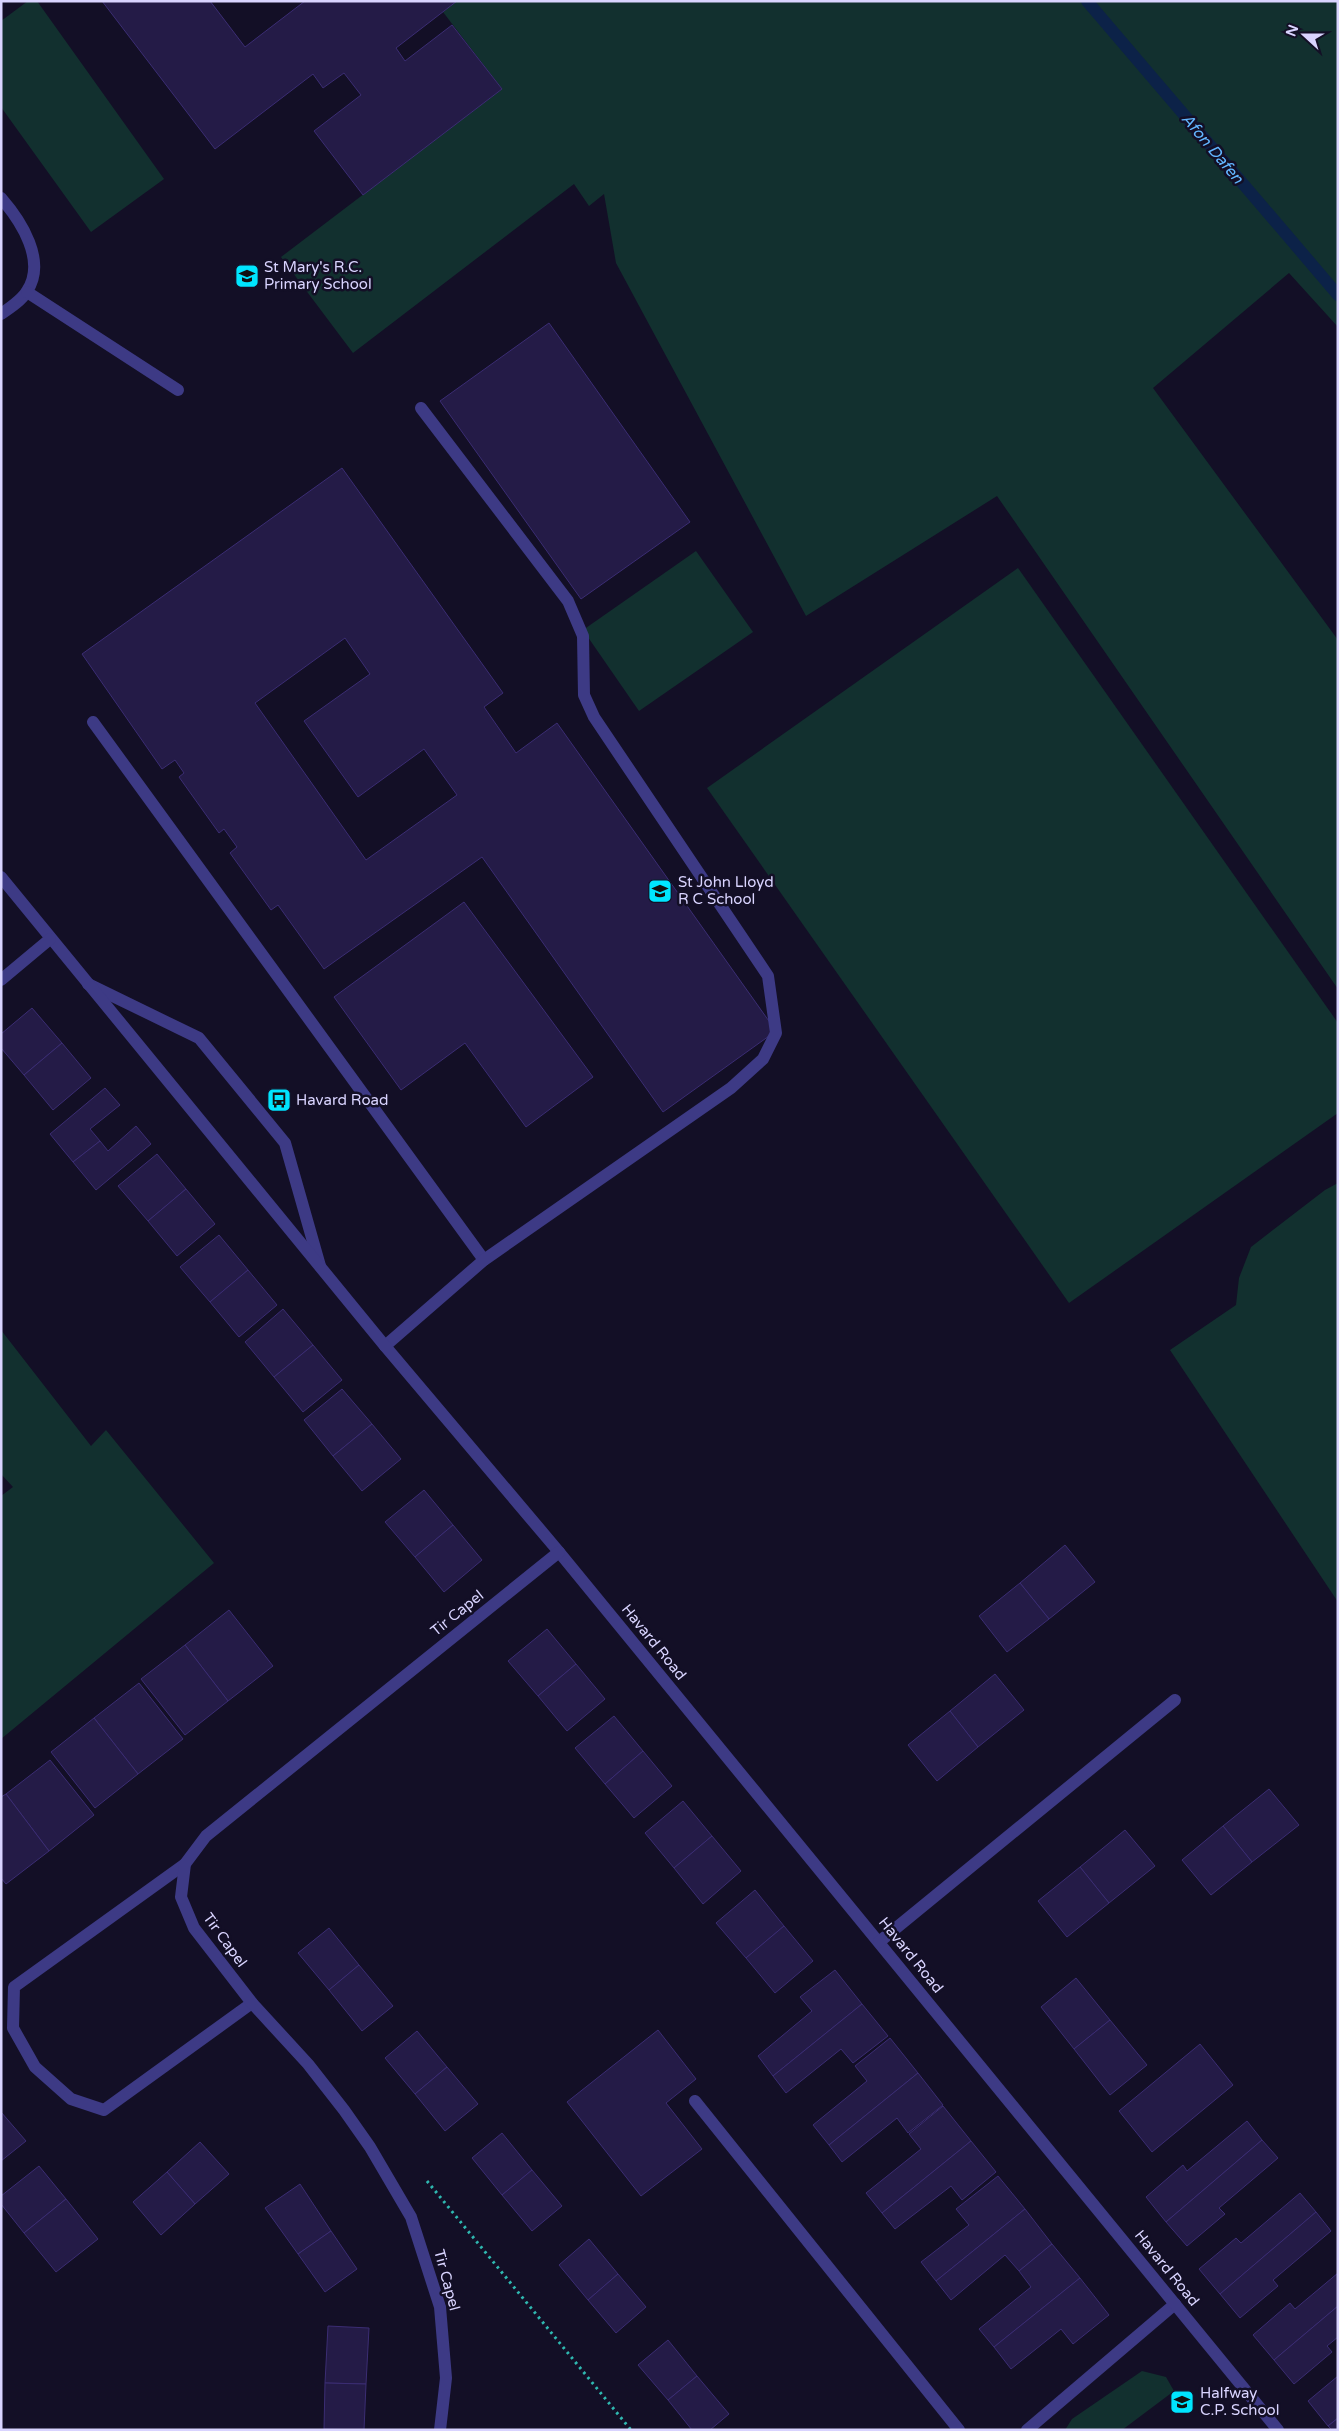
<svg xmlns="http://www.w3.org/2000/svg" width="1339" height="2431" font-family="'Varela Round',sans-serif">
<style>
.green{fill:#12302f}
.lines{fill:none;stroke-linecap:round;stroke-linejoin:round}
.stream{stroke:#0c2248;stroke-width:12}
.building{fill:#241b47;stroke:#3b2d73;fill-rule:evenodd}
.path{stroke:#2fb8b0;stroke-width:3;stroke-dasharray:2.5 4;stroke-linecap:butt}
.service{stroke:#3d3a85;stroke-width:12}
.minor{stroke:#3d3a85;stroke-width:12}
.labels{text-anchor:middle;stroke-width:5;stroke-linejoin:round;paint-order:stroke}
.poi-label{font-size:15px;fill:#d9d4ff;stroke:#130f26;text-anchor:start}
.street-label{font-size:15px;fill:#d9d4ff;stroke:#130f26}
.water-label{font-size:16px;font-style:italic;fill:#62b6ff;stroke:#130f26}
</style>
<rect width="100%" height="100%" fill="#130f26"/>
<g class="green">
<path d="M28,1h9l127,178 -73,53 -90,-125v-86z"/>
<path d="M457,1h881v326l-49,-54 -136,115 185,252v349l-341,-493 -191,120 -190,-353 -12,-69 -15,12 -15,-22 -221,169 -72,-96 221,-168 -59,-77z"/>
<path d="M696,551l57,81 -114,79 -56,-81z"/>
<path d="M1018,568l320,455v90l-269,190 -362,-515z"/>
<path d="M1338,1183v419l-168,-252 66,-45 3,-27 12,-31 74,-57z"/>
<path d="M1,1330l90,116 15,-16 108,133 -213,176v-243l12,-9 -12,-13z"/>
<path d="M1142,2371l24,6 8,14 -52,39h-57l7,-11z"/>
</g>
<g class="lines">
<path class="stream" d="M1087,1l251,294"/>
</g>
<g class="building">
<path d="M102,1h108l35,46 60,-46h152l-61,47 9,13 47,-36 50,64 -139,106 -49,-64 47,-36 -17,-22 -21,15 -10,-14 -98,75z"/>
<path d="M549,323l141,199 -109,77 -141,-198z"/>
<path d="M342,468l161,225 -19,14 32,46 41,-30 219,308 -113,81 -181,-255 -158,112 -46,-64 -7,5 -41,-57 7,-6 -13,-18 -5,4 -40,-56 5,-4 -9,-13 -13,9 -80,-115zM345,638l25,36 -66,47 54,76 66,-48 33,46 -91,65 -111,-157z"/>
<path d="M464,902l129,175 -67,50 -61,-84 -64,47 -67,-93z"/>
<path d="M32,1008l30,35 -38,32 -23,-27v-14z"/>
<path d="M62,1043l29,35 -38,32 -29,-35z"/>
<path d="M105,1088l15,17 -30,24 10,12 -27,21 -23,-28z"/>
<path d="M136,1126l15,18 -55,46 -23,-28 27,-21 8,10z"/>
<path d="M157,1154l29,35 -38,32 -30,-35z"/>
<path d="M186,1189l29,35 -38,32 -29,-35z"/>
<path d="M219,1235l29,35 -38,32 -30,-35z"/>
<path d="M248,1270l29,35 -38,32 -29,-35z"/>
<path d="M283,1309l30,36 -39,32 -29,-35z"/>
<path d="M313,1345l29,35 -39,32 -29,-35z"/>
<path d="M342,1389l30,35 -39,32 -29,-36z"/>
<path d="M372,1424l29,35 -39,32 -29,-35z"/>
<path d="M424,1490l29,35 -38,32 -30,-35z"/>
<path d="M453,1525l29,35 -38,32 -29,-35z"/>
<path d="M1065,1545l30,37 -46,37 -29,-36z"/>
<path d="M1020,1583l29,36 -42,33 -28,-36z"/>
<path d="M229,1610l44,56 -45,35 -43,-56z"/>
<path d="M547,1629l29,35 -38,32 -30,-35z"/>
<path d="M185,1645l43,56 -43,34 -44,-56z"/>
<path d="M576,1664l29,35 -38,32 -29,-35z"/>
<path d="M995,1674l29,36 -46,37 -28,-36z"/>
<path d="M139,1683l44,56 -45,35 -44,-56z"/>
<path d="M950,1711l28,36 -41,34 -29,-36z"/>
<path d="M614,1716l29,35 -38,33 -30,-36z"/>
<path d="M94,1718l44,56 -43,34 -44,-56z"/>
<path d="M643,1751l29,35 -38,32 -29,-34z"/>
<path d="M50,1760l44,55 -45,36 -43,-57z"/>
<path d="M1269,1789l30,36 -47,37 -29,-36z"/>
<path d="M6,1794l43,57 -43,33 -5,-6v-81z"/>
<path d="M683,1801l29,35 -38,32 -29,-35z"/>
<path d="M1223,1826l29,36 -41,33 -29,-35z"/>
<path d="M1125,1830l30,36 -46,37 -29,-36z"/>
<path d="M712,1836l29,35 -38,33 -29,-36z"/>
<path d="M1080,1867l29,36 -42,34 -29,-36z"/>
<path d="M755,1890l29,36 -38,32 -30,-35z"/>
<path d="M784,1926l29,35 -38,32 -29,-35z"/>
<path d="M329,1928l30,37 -30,25 -31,-37z"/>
<path d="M359,1965l34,41 -31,25 -33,-41z"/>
<path d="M835,1970l27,34 -89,72 -15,-20 54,-45 -12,-14z"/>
<path d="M1076,1978l34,42 -36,29 -33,-42z"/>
<path d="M862,2004l26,32 -35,27 -12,-14 -55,44 -13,-17z"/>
<path d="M1110,2020l37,45 -37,30 -36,-46z"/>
<path d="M658,2030l38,49 -30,24 36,46 -61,47 -74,-94z"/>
<path d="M417,2031l30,36 -32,27 -30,-36z"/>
<path d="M890,2038l28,35 -89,72 -16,-20 54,-44 -12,-15z"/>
<path d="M1200,2044l33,41 -81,67 -33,-41z"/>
<path d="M447,2067l31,37 -33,27 -30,-37z"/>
<path d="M918,2073l25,32 -35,28 -11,-15 -55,44 -13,-17z"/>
<path d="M943,2106l28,35 -89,72 -16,-20 55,-44 -12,-15z"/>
<path d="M1,2112l25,29 -25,20z"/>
<path d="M1247,2121l15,19 -96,82 -20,-25 37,-32 4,6z"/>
<path d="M502,2133l30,37 -30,25 -30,-37z"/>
<path d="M1262,2140l16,18 -59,50 6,6 -38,32 -21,-24z"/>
<path d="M971,2141l25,31 -34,28 -11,-14 -56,43 -13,-16z"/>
<path d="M200,2142l29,32 -34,30 -28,-32z"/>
<path d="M39,2166l27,33 -42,34 -23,-29v-8z"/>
<path d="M532,2170l30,36 -30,25 -30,-36z"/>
<path d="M167,2172l28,32 -34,31 -28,-33z"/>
<path d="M998,2176l27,33 -89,72 -15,-19 48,-37 -13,-16z"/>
<path d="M300,2184l31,47 -33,23 -33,-46z"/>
<path d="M1300,2193l16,19 -96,82 -21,-25 37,-31 5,5z"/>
<path d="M66,2199l32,40 -42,33 -32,-39z"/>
<path d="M1025,2209l27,35 -33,27 -14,-16 -54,45 -15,-19z"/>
<path d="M1316,2212l15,19 -58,49 5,6 -38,32 -20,-24z"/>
<path d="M331,2231l26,38 -32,23 -27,-38z"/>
<path d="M589,2239l29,35 -30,26 -29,-35z"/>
<path d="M1052,2244l28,34 -86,69 -15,-18 52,-42 -12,-16z"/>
<path d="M1338,2273v33l-64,54 -21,-25 37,-32 5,6z"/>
<path d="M618,2274l28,33 -30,26 -28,-33z"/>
<path d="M1080,2278l29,37 -36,29 -12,-15 -50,40 -17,-22z"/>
<path d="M1338,2306v31l-11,9 5,6 -38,32 -20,-24z"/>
<path d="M328,2326l41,2 -3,56 -41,-1z"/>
<path d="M668,2340l29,36 -29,24 -30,-35z"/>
<path d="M697,2376l32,38 -19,16h-18l-24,-30z"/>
<path d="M1338,2376v42l-10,8 -20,-25z"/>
<path d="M325,2383l41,1 -2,46 -40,-1z"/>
<path d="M1338,2418v12h-6l-4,-4z"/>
</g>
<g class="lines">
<path class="path" d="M427,2181l204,249"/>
<g class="service">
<path d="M1,198c20,23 46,63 26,93 -5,9 -17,17 -26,23"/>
<path d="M27,292l151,98"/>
<path d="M93,722l391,538"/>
<path d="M88,984l111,54 86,105 35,123"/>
<path d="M385,1346l99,-86 247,-172 32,-29 13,-26 -8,-57 -174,-259 -10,-22 -1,-59 -15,-35 -147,-193"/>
<path d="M695,2101l264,329"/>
<path d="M1027,2430l148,-126"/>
</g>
<g class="minor">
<path d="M1,877l384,469 174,206 719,878"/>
<path d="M1,980l49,-41"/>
<path d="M185,1864l-171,123 -1,41 22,39 36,32 33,11 148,-107"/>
<path d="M879,1942l296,-242"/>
<path d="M440,2430l6,-52 -6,-71 -29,-90 -41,-70 -26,-37 -36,-46 -56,-61 -58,-75 -13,-31 4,-33 21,-28 353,-284"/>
</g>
</g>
<defs>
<g id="school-square" transform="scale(1.25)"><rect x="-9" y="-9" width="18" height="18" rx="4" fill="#00e5ff" stroke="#130f26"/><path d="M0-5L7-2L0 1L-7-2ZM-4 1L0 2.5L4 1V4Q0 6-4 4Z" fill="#111"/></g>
<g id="bus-square" transform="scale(1.25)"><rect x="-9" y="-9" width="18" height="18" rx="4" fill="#00e5ff" stroke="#130f26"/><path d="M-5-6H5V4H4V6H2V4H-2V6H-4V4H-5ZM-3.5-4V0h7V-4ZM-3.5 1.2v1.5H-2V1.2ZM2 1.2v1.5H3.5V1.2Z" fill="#111"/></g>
</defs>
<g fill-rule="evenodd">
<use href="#school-square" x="247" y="276"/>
<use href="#school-square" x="660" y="891"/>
<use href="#bus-square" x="279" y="1100"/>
<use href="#school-square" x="1182" y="2402"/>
</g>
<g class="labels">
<g class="poi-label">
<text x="264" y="272">St Mary's R.C.<tspan x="264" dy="17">Primary School</tspan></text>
<text x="678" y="887">St John Lloyd<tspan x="678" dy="17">R C School</tspan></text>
<text x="296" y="1105">Havard Road</text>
<text x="1200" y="2398">Halfway<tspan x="1200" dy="17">C.P. School</tspan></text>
</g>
<g class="street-label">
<text transform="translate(457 1613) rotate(-39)" y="5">Tir Capel</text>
<text transform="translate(654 1642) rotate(51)" y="5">Havard Road</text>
<text transform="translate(225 1940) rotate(54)" y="5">Tir Capel</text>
<text transform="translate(911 1955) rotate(51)" y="5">Havard Road</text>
<text transform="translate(1167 2268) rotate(51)" y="5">Havard Road</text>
<text transform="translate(447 2280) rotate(75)" y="5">Tir Capel</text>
</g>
<g class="water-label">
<text transform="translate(1213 148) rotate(50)" y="6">Afon Dafen</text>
</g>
</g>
<rect width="1339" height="2431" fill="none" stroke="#d9d4ff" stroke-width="5"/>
<g transform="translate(1304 35) rotate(291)" stroke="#130f26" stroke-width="4" paint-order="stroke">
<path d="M0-4L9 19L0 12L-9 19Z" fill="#d9d4ff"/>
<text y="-8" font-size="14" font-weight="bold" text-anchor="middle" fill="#d9d4ff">N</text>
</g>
</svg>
